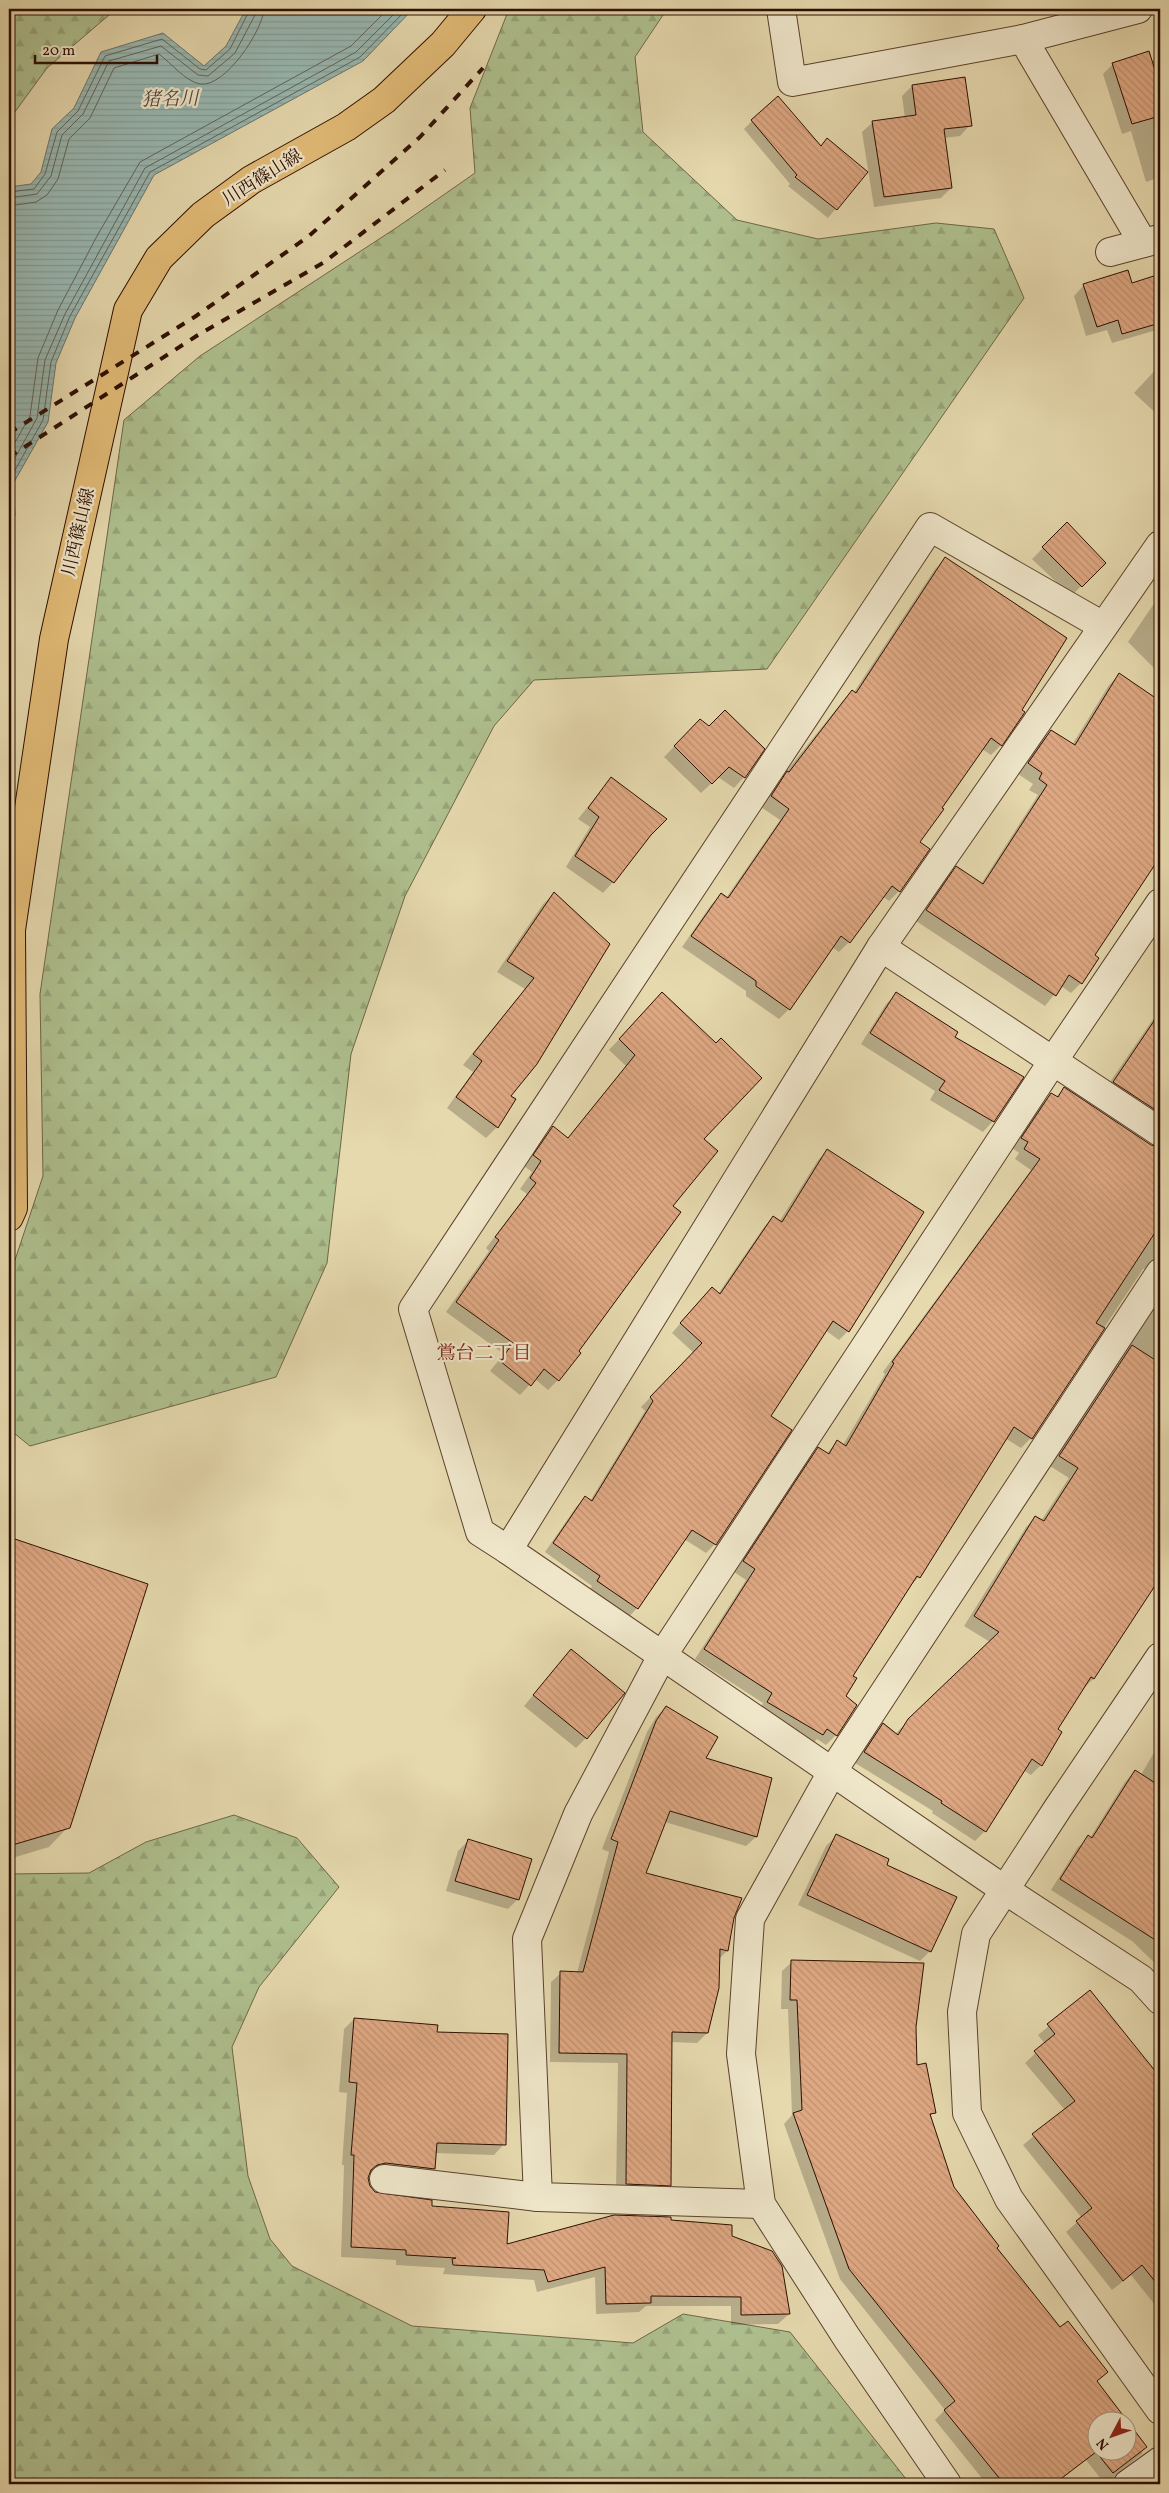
<svg xmlns="http://www.w3.org/2000/svg" width="1169" height="2493" font-family="Vollkorn,'Noto Serif JP',serif">
<style>
.forest{fill:url(#forest-firs);stroke:#6e6748}
.water{fill:url(#water-rules);stroke:#6e756c}
.shadow{fill:#0003}
.lines{fill:none;stroke-linecap:round;stroke-linejoin:round}
.shore{stroke:#63645a;stroke-width:1}
.building{fill:url(#building-back-hatch);stroke:#2d0e01;fill-rule:evenodd}
.minor-casing{stroke:#5b412c;stroke-width:30}
.tertiary-casing{stroke:#5b412c;stroke-width:30}
.primary-casing{stroke:#2d0e01;stroke-width:30}
.minor{stroke:#efe6ca;stroke-width:28}
.tertiary{stroke:#efe6ca;stroke-width:28}
.primary{stroke:#e3bc77;stroke-width:28}
.rail{stroke:#2d0e01;stroke-width:4;stroke-dasharray:9 9;stroke-linecap:butt}
.labels{text-anchor:middle;stroke-width:4.5;stroke-linejoin:round;paint-order:stroke}
.street-label{font-size:18px;fill:#2d0e01;stroke:#efe6ca}
.water-label{font-size:19px;font-style:italic;fill:#534a3f;stroke:#efe6ca}
.neighbourhood-label{font-size:19px;fill:#7a1f14;stroke:#efe6ca}
</style>
<defs>
<pattern id="forest-firs" width="22" height="20" patternUnits="userSpaceOnUse" patternTransform="scale(1.25)"><rect width="22" height="20" fill="#afc08f"/><path d="M5 1l3.5 6h-7zM16 11l3.5 6h-7z" fill="#97a47a"/></pattern>
<pattern id="water-rules" width="6" height="5" patternUnits="userSpaceOnUse" patternTransform="scale(1.25)"><rect width="6" height="5" fill="#99b9b3"/><path d="M0 2.5h6" fill="none" stroke="#849e98"/></pattern>
<pattern id="building-back-hatch" width="6" height="6" patternUnits="userSpaceOnUse" patternTransform="scale(1.25)"><rect width="6" height="6" fill="#dea883"/><path d="M-1 5l2 2M0 0l6 6M5-1l2 2" fill="none" stroke="#bf8f6f"/></pattern>
</defs>
<rect width="100%" height="100%" fill="#e6d9ae"/>
<filter id="stains"><feTurbulence type="fractalNoise" baseFrequency=".004" numOctaves="4"/><feColorMatrix values="0 0 0 0 .2 0 0 0 0 .09 0 0 0 0 .02 0 0 0 .5 -.17"/></filter>
<radialGradient id="worn" r=".72"><stop offset=".6" stop-color="#630" stop-opacity="0"/><stop offset="1" stop-color="#630" stop-opacity=".3"/></radialGradient>
<g class="forest">
<path d="M9,9h107l-69,59 -38,52z"/>
<path d="M509,9h158l-32,48 8,75 94,88 81,19 118,-16 58,6 30,69 -257,371 -233,11 -40,46 -89,170 -54,158 -24,209 -51,114 -246,69 -21,-17v-151l34,-102 -3,-182 84,-574 76,-64 196,-128 79,-55 -5,-65z"/>
<path d="M234,1815l63,23 42,49 -80,100 -27,60 16,129 22,63 22,27 120,60 221,17 50,-29 107,18 120,152h-901v-610l80,-1 57,-31z"/>
</g>
<path class="water" d="M246,9h167l-50,52 -209,114 -79,143 -19,45 -8,59 -35,62 2,31 -6,14v-342l22,-3 10,-12 11,-43 22,-21 27,-56 62,-19 41,33 22,-20z"/>
<g class="shadow">
<path d="M1160,58v119l-14,5 -15,-51 -9,3 -19,-60 10,-10 38,-3z"/>
<path d="M912,86l58,39 -10,11 -16,2 7,50 -10,10 -67,9 -12,-75 11,-10 32,-4 -3,-22z"/>
<path d="M752,121l68,26 47,25 -39,46 -40,-32 2,-2 -46,-55z"/>
<path d="M1160,275v54l-48,14 -5,-13 -21,6 -12,-40 10,-11 47,-1z"/>
<path d="M1160,365v52l-26,-24z"/>
<path d="M1067,524l38,39 -34,33 -39,-37z"/>
<path d="M945,559l56,186 -10,10 -9,-6 -41,59 -22,34 -20,49 -10,10 -7,-5 -33,46 -10,10 -7,-5 -43,62 -10,10 -33,-23v-5l-64,-44 29,-42 10,-10 5,3 54,-78 -19,-13 16,-24 65,-81 10,-11 2,1 81,-123z"/>
<path d="M1153,605l7,4v55l-5,5 -27,-27z"/>
<path d="M1119,675l26,41 15,10v134l-4,1 -63,94 -12,28 -10,10 -10,-7 -16,20 -129,-85 30,-43 10,-10 25,16 57,-89 -9,-5 4,-6 -15,-10 23,-33 10,-10 21,14 37,-60z"/>
<path d="M700,720l9,8 54,21 -19,28 -10,11 -16,-11 -17,16 -37,-36z"/>
<path d="M611,778l2,104 -10,11 -37,-26 24,-40 -12,-8z"/>
<path d="M554,894l-44,202 4,3 -17,28 -11,11 -39,-30 26,-36 -10,-7 62,-76 -28,-17 46,-68z"/>
<path d="M897,993l57,44 39,84 -10,11 -53,-32 5,-9 -74,-47 25,-40z"/>
<path d="M652,1004l50,135 -31,67 -113,174 -10,10 -13,-11 -15,16 -30,-24 14,-17 -58,-42 43,-61 -3,-3 41,-54 -7,-5 12,-17 -8,-6 19,-28 10,-10 14,11 59,-73 -17,-16z"/>
<path d="M1160,1009v123l-57,-40z"/>
<path d="M1064,1089l87,57 9,3v123l-10,-5 -7,2 -112,169 -10,10 -16,-10 -86,139 -10,10 -58,89 -15,59 -10,10 -9,-6 -5,6 -54,-32 5,-10 -68,-44 51,-79 -12,-8 74,-113 10,-10 8,5 11,-12 6,3 42,-71 -2,-2 148,-202 -16,-11 4,-6 -7,-5 29,-43 10,-10 5,2z"/>
<path d="M827,1151l21,180 -9,9 -14,-10 -56,87 -54,127 -9,9 -22,-14 -47,69 -9,10 -39,-27 3,-5 -47,-34 31,-45 9,-9 5,3 55,-90 -4,-4 53,-54 -22,-20 31,-36 15,-3 46,-67 9,-10 6,5 39,-62z"/>
<path d="M1160,1298v279l-66,101 -10,10 -28,41 -15,36 -10,10 -8,-5 -38,61 -10,10 -43,-28 1,-2 -78,-48 18,-28 10,-10 12,9 95,-92 -26,-16 62,-99 10,-10 5,4 28,-43 -19,-12z"/>
<path d="M9,1538l138,47 -79,242 -19,20 -40,12z"/>
<path d="M571,1650l15,88 -10,10 -52,-42z"/>
<path d="M666,1707l38,51 52,79 -10,9 -81,-24 -21,52 89,43 -6,34 -8,8 -12,74 -10,10 -26,-1 -1,143 -10,10 -44,-2 2,-130 -68,-1 1,-80 10,-9h16l32,-121 -7,-3 45,-117 9,-15z"/>
<path d="M1160,1742v226l-28,-27 -81,-51 27,-43 12,-9 35,-56 10,-11 6,4z"/>
<path d="M836,1836l94,115 -10,10 -122,-56 28,-59z"/>
<path d="M468,1841l50,58 -10,10 -62,-18 12,-40z"/>
<path d="M792,1962l123,64 1,40 18,46 -5,5 24,70 43,61 64,81 47,43 -11,10 29,38h-29v30l45,1 2,2 -38,31 -19,-24 -31,24h-73l3,-2 -50,-62 10,-10 -105,-131 -56,-155 8,-9 -4,-106h-7l1,-38z"/>
<path d="M1090,1992l70,88v231l-29,-36 -19,15 -46,-58 16,-14 -59,-73 42,-35 -40,-47 20,-19 -7,-9z"/>
<path d="M354,2019l82,15 68,110 -10,11 -59,-2 -1,16 -10,10 -56,-5 1,12 5,7 57,14 74,39 165,-24 61,15 50,29 8,48 -11,10 -47,1v-19h-85l-7,6 -43,2 -1,-37 -58,15 -3,-12 -91,-6 2,-6 -49,-3v-5l-55,-3 3,-92h-2l5,-72 -8,-1 5,-63z"/>
</g>
<g class="lines">
<g class="shore">
<path d="M9,192l25,-3 11,-15 12,-42 21,-21 27,-55 57,-17 38,30 6,1 24,-21 20,-40"/>
<path d="M9,198l28,-4 14,-18 11,-41 21,-21 26,-53 52,-15 37,29 10,1 27,-23 20,-38 2,-6"/>
<path d="M9,206l27,-4 11,-7 11,-16 11,-40 21,-21 24,-50 45,-14c12,9 26,27 41,30 25,4 63,-54 64,-75"/>
<path d="M9,453l21,-37 8,-58 20,-48 39,-74 43,-74 211,-116 37,-37"/>
<path d="M9,469l28,-51 8,-58 20,-46 80,-146 211,-116 43,-43"/>
<path d="M9,481l34,-61 8,-58 19,-46 80,-144 210,-115 47,-48"/>
</g>
</g>
<g class="building">
<path d="M1149,51l11,35v30l-28,8 -20,-61z"/>
<path d="M965,77l7,49 -28,3 8,59 -68,9 -12,-76 44,-6 -4,-30z"/>
<path d="M778,96l43,50 6,-8 41,34 -31,38 -42,-33 2,-2 -46,-55z"/>
<path d="M1128,270l4,13 28,-9v49l-38,11 -4,-14 -21,7 -14,-43z"/>
<path d="M1067,522l39,41 -24,24 -40,-40z"/>
<path d="M945,557l122,81 -45,72 3,2 -23,34 -11,-8 -49,70 2,1 -24,33 10,7 -30,43 -8,-6 -42,57 -9,-7 -51,74 -34,-24v-5l-65,-45 30,-43 7,5 61,-89 -18,-13 16,-25 2,1 63,-82 4,3z"/>
<path d="M1119,673l41,28v156l-65,98 4,3 -17,26 -13,-9 -13,21 -130,-86 30,-44 27,18 64,-99 -8,-6 3,-6 -14,-10 23,-33 24,15z"/>
<path d="M725,710l40,39 -20,29 -16,-11 -17,17 -38,-38 26,-27 9,7z"/>
<path d="M611,777l56,42 -16,16 -37,48 -39,-27 24,-39 -11,-9z"/>
<path d="M554,892l56,52 -73,120 -26,32 5,3 -18,29 -42,-31 26,-36 -9,-7 61,-76 -27,-17z"/>
<path d="M662,992l54,51 5,-5 41,40 -58,61 14,12 -45,55 8,6 -102,139 2,2 -22,28 -15,-12 -13,17 -31,-25 13,-18 -57,-41 43,-62 -4,-3 41,-54 -6,-5 11,-17 -8,-6 20,-29 15,12 67,-83 -16,-16z"/>
<path d="M896,992l62,40 -3,5 69,40 -30,45 -55,-32 6,-9 -75,-48z"/>
<path d="M1160,1012v101l-47,-31z"/>
<path d="M1064,1087l87,58 9,2v78l-64,98 9,5 -73,111 -18,-12 -94,151 -3,-2 -64,100 4,2 -11,18 11,9 -20,31 -10,-7 -4,6 -56,-33 5,-9 -68,-44 51,-80 -12,-8 75,-114 11,7 8,-14 9,6 48,-83 -2,-1 148,-203 -16,-10 4,-7 -7,-4 30,-45 7,4z"/>
<path d="M827,1149l97,63 -75,120 -16,-11 -62,95 21,14 -76,115 -24,-15 -54,79 -41,-28 3,-5 -47,-33 32,-47 7,5 61,-100 -3,-4 52,-54 -22,-20 32,-36 8,7 53,-78 9,6z"/>
<path d="M1132,1345l28,18v215l-66,101 -3,-2 -33,52 4,3 -20,34 -10,-7 -46,73 -45,-29 1,-2 -78,-49 19,-29 15,12 10,-16 91,-87 -25,-16 61,-100 9,5 34,-53 -19,-12z"/>
<path d="M9,1537l139,47 -78,244 -61,18z"/>
<path d="M571,1649l54,44 -38,46 -54,-44z"/>
<path d="M666,1706l52,31 -12,21 66,20 -15,59 -87,-26 -24,62 96,25 -8,20 -6,33 -8,-2 -1,39 -11,45 -36,-1 -1,154 -45,-2 1,-130 -68,-1 1,-82 23,1 35,-130 -7,-3 45,-118z"/>
<path d="M1135,1770l25,16v157l-100,-64 28,-44 4,3z"/>
<path d="M836,1834l53,25 -2,6 70,32 -26,55 -124,-57z"/>
<path d="M468,1839l64,20 -13,41 -64,-19z"/>
<path d="M791,1960l133,3 -8,64 1,38 9,-2 10,50 -6,1 24,73 45,59 -2,2 63,79 8,-6 40,51 -11,9 50,66 -34,26 -17,-21 -42,32h-50l-60,-74 11,-9 -106,-132 -56,-156 9,-3 -5,-110h-7zM1096,2420h30v30h-30z"/>
<path d="M1090,1990l70,87v211l-18,-23 -19,16 -47,-60 16,-13 -60,-74 43,-33 -41,-50 21,-17 -8,-10z"/>
<path d="M354,2018l84,7 -1,7 71,2 -2,111 -69,-2 -2,26 -49,-6 -9,2 -6,5 -3,8 2,8 5,6 57,8v6l77,6 -2,32 107,-29 57,2v3l61,5v11l40,15 10,15 8,48 -49,1v-18l-90,-1v7l-45,1 -1,-37 -57,15 -4,-12 -91,-5 -1,-6 4,-1 -50,-3v-5l-55,-3 3,-92h-3l6,-72 -8,-1z"/>
</g>
<g class="lines">
<g class="minor-casing">
<g id="minor">
<path d="M781,9l11,73 231,-43 115,-30"/>
<path d="M1023,39l120,204"/>
<path d="M1110,252l49,-13"/>
<path d="M1160,545l-279,402 -373,603 497,340 136,89 19,21"/>
<path d="M881,947l279,185"/>
<path d="M508,1550l-28,-18 -67,-223 517,-782 173,99"/>
<path d="M384,2179l154,18"/>
<path d="M761,2204l-223,-7 -11,-258 51,-125 84,-158 391,-595 107,-158"/>
<path d="M947,2484l-100,-146 -86,-134 -20,-150 9,-135 82,-147 328,-499"/>
<path d="M1128,2484l32,-23"/>
</g>
</g>
<g class="tertiary-casing">
<path id="tertiary" d="M1160,1657l-102,151 -82,126 -14,78 5,101 42,86 151,211"/>
</g>
<g class="primary-casing">
<path id="primary" d="M9,1217l4,-9 -2,-278 43,-291 74,-329 31,-52 44,-43 48,-35 95,-53 38,-27 59,-56 29,-35"/>
</g>
<use href="#minor" class="minor"/>
<use href="#tertiary" class="tertiary"/>
<use href="#primary" class="primary"/>
<g class="rail">
<path d="M9,433l187,-117 113,-80 111,-99 63,-69"/>
<path d="M9,457l189,-122 125,-72 122,-93"/>
</g>
</g>
<g class="labels">
<g class="street-label">
<text transform="translate(262 177) rotate(-32)" y="6">川西篠山線</text>
<text transform="translate(78 532) rotate(-77)" y="6">川西篠山線</text>
</g>
<g class="water-label">
<text transform="translate(170 98) rotate(-1)" y="7">猪名川</text>
</g>
<g class="neighbourhood-label">
<text x="484" y="1359">鴬台二丁目</text>
</g>
</g>
<rect width="1169" height="2493" fill="none" stroke="#e6d9ae" stroke-width="30"/>
<rect x="10" y="10" width="1149" height="2473" fill="none" stroke="#2d0e01" stroke-width="2.5"/>
<rect x="15" y="15" width="1139" height="2463" fill="none" stroke="#2d0e01"/>
<g transform="translate(1112 2436) rotate(229)"><circle r="24" fill="#efe6ca" stroke="#a1907a"/>
<path d="M0-4L9 19L0 12L-9 19Z" fill="#8f2418"/>
<text y="-8" font-size="14" font-weight="bold" text-anchor="middle" fill="#2d0e01">N</text>
</g>
<path d="M35 55v8h122v-8" fill="none" stroke="#2d0e01" stroke-width="2.5"/>
<text x="42" y="55" font-size="15" fill="#2d0e01" stroke="#efe6ca" stroke-width="4" paint-order="stroke">20 m</text>
<rect width="100%" height="100%" filter="url(#stains)"/>
<rect width="100%" height="100%" fill="url(#worn)"/>
</svg>
